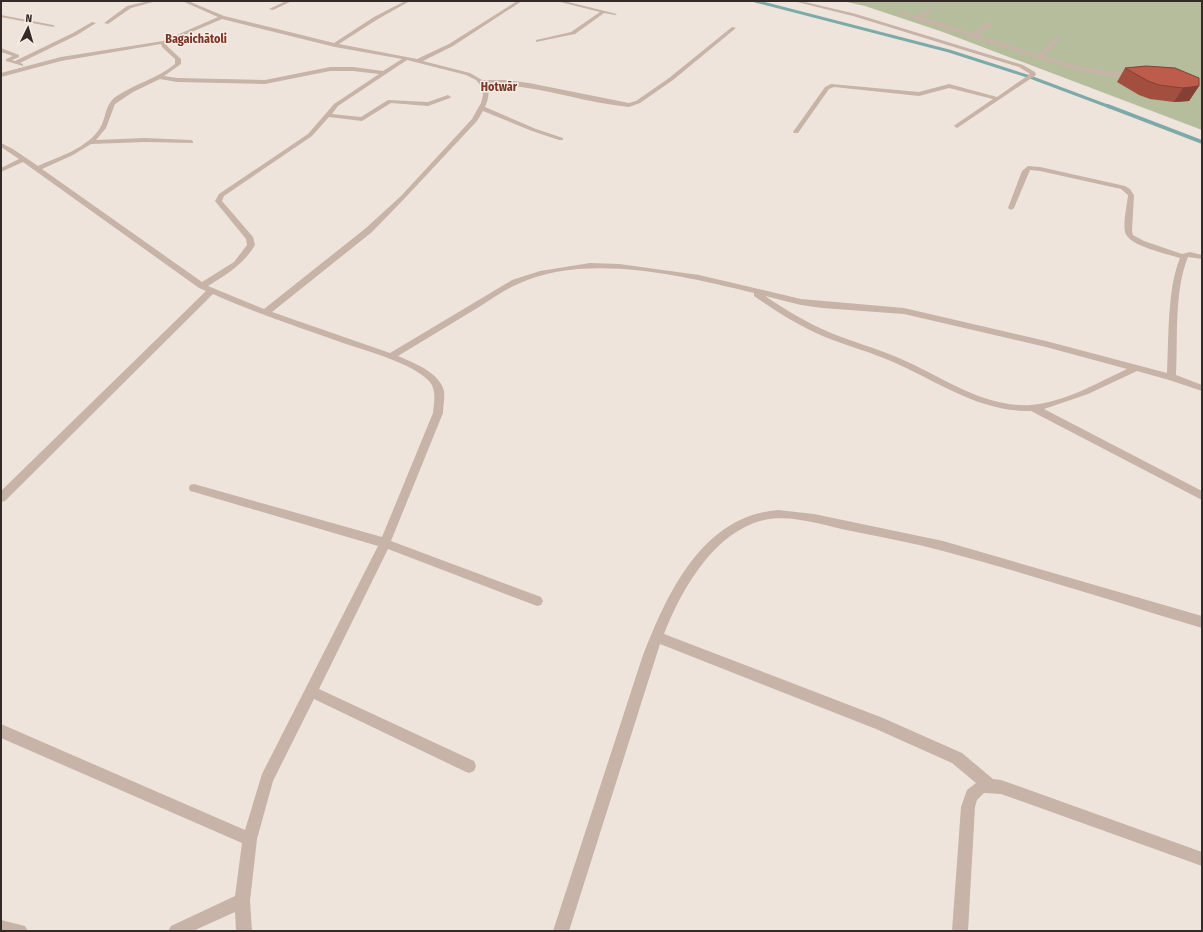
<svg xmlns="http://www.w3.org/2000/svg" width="1203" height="932" font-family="'Fira Sans Condensed',sans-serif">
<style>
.green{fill:#b5bd9c}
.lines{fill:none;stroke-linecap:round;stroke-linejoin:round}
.stream-far1{stroke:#7caaa8;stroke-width:3}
.stream{stroke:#7caaa8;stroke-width:4}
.lane{fill:#c7b3a7;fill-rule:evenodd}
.street{fill:#c7b3a7;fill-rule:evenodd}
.wall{fill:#a34f40}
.shaded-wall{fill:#844034}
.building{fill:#bd5c4b;stroke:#844034}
.labels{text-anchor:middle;stroke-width:3;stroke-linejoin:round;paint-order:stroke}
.far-district-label{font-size:12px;font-weight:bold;fill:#7d3326;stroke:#f8eee6}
</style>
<rect width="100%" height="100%" fill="#efe4db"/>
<path class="green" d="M842,1h360v129l-259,-98 -78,-26z"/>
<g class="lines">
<path class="stream-far1" d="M755,1l194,50 81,26 80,30"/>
<path class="stream" d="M1108,106l94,36"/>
<path class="lane" d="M929,9l4,1 -11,7 50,16 17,-11h4v2l-16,11 62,20 16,-17h4v2l-16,16c33,11 57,15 91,17l3,2 -3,2 -33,-2 -32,-7 -154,-49 -19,-8 2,-1 19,6z"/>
<g class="street">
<path d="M149,1h8l-26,7 -23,16 -4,-1 23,-17z"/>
<path d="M182,1h6l36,15 110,27 40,-26 31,-16h5l-32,18 -39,25 78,15 32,-15 68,-43h5l-69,45 -30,15 47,12 12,7h24l23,3 100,20 7,-2 33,-23 63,-51 4,1 -63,52 -33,23 -11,4c-49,-5 -95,-23 -144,-23 6,7 3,16 0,23l51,22 27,9v2h-4l-27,-9 -49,-20 -6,10 -72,77 -33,34 -100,80 118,41 122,-73 28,-9 50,-8 29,1 80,11 102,24 103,9 142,33 121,32c2,-34 0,-84 13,-115 -12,-4 -52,-12 -55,-26 -2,-9 2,-27 3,-37l-7,-6 -81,-18 -10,-1 -16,38 -3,2 -3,-2 14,-37 6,-5 12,1 85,19 5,3 4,6 -2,36 1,4 11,6 38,13 8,-2 12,3v4l-14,-2c-14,34 -10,81 -12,118l26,10v6l-33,-11 -32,-9 -49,23 -44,15 158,82v9l-171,-89c-52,1 -92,-29 -138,-49 -22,-10 -46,-16 -68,-25 -26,-11 -48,-25 -71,-41v-3c-70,-17 -168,-41 -236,-9 -14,6 -26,15 -39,23 -27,16 -54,33 -81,49 16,7 41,16 46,35 1,6 -1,16 -1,22l-52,128 150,56 2,4 -2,4 -4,1 -149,-57 -69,140 155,72 2,5 -2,5 -5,2 -5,-2 -150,-72 -41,82 -16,58 -7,62 2,30h-16l-1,-19 -42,19h-25l3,-5 64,-30 7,-53 -241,-105v-14l244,106 17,-56 116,-228 -184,-54 -4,-1 -1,-3 1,-3 4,-1 188,53 51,-124c1,-11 4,-23 -4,-32 -17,-18 -62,-30 -86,-38 -44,-16 -88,-30 -130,-49l-208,207 -4,1v-11l205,-200 -7,-3 -176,-126 -22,10v-4l18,-9 -18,-12v-4l12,6 25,17c20,-9 50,-18 62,-38 6,-10 5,-22 14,-30 19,-14 43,-19 61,-34v-5l-13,-12 -1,-3 -100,17 -60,16v-4l60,-16 102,-16 55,-24zM222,19l113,28 67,12 -19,12 -30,-4h-23l-65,13 -88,-2 -13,-2 17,-12v-5l-14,-13 -1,-3zM407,60l59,15 10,5 6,7 1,8 -2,8 -9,16 -71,77 -35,32 -102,81 -56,-23c18,-11 36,-22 47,-41l-2,-8 -31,-36 2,-5 88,-60 17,-19 33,4 29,-18 37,3 22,-8 1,-1 -3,-2 -20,7 -40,-2 -27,17 -29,-3 6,-8zM330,71h23l26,3 -45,30 -26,30 -89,60 -4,7 31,38 1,6 -13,17 -32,20 -160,-113 31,-14 18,-11 54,-2 48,1v-2l-2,-1 -46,-2 -49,2 10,-12 9,-24 18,-12 27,-13 17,3 88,2zM765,296l36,9 21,3 82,6 142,33 81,22c-30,14 -62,33 -96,36 -48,3 -90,-29 -132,-47 -23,-10 -46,-16 -68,-25 -24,-10 -45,-23 -66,-37z"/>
<path d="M286,1h6l-19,9 -4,-1z"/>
<path d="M556,1h8l53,13 -2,1 -11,-2 -29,21 -39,8v-2l35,-8 29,-20z"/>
<path d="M793,1h8l55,13 167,51 12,7 1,3 -79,53 -3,-2 1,-1 38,-26 -44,-11 -30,8 -85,-9 -5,2 -31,44h-4l-1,-1 32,-45 6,-3 88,8 30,-8 48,13 33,-23 -11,-7 -166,-51z"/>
<path d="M1,15l52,10 2,1 -2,1 -52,-10z"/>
<path d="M92,22l4,1 -19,12 -57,28 3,1v2l-17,-5v-2l7,-3 -12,-4v-4l18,7v2l-7,3 3,1 58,-28z"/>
<path d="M778,510l36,4 129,27 259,75v12c-86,-26 -172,-54 -259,-77 -30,-8 -62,-14 -92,-20 -30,-6 -67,-20 -97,-8 -44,16 -74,70 -90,111l219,84 79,35 31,26 8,1 201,72v14l-201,-72 -17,-1 -7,7 -2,7 -7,124h-16l9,-124 6,-17 9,-7 -24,-20 -76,-34 -216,-85 -91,287h-16l88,-270c24,-63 59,-145 137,-151z"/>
<path d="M1,920l24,6 3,5h-27z"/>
</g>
</g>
<path class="wall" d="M1125,68l74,18 -10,15 -15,1 -24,-3 -11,-4 -22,-13z"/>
<path class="shaded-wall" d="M1199,86l-10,15 -15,1 9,-14z"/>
<path class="building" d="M1146,66l29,2 24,10v8l-16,2 -24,-3 -11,-4 -23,-13z"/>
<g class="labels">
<g class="far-district-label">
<text x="196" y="43">Bagaichātoli</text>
<text x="499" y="91">Hotwār</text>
</g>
</g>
<rect width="1203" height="932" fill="none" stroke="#342a27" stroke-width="4"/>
<g transform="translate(28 28) rotate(5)" stroke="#f8eee6" stroke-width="3" paint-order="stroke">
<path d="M0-3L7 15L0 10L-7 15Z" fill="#342a27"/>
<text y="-6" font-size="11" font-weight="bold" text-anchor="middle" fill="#342a27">N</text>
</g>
</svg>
